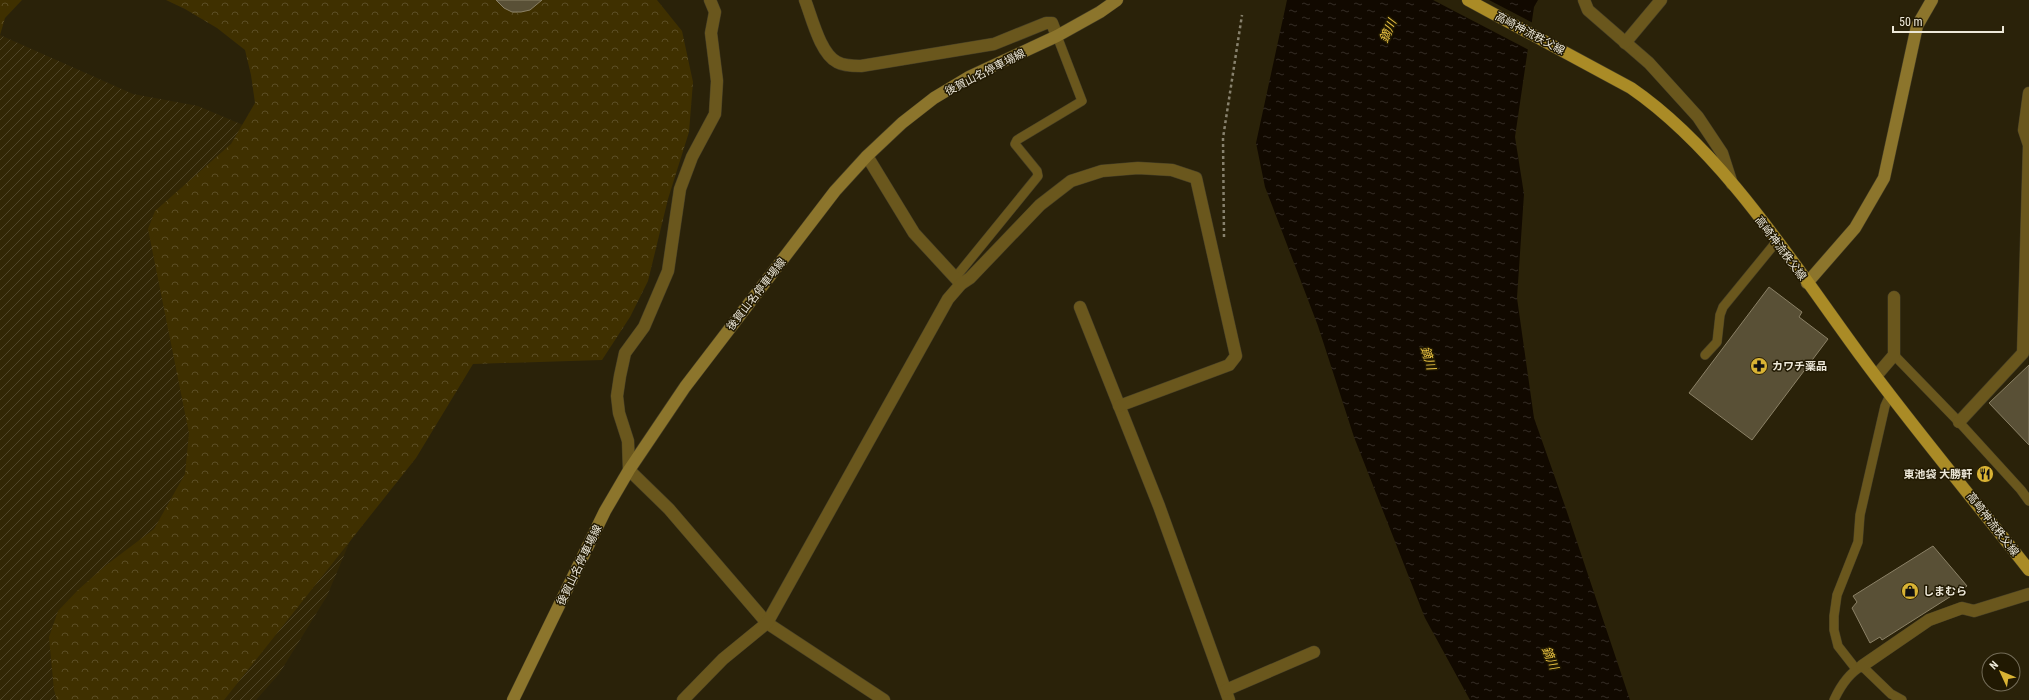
<svg xmlns="http://www.w3.org/2000/svg" width="2029" height="700" font-family="'Roboto Condensed','Noto Sans JP',sans-serif">
<style>
.industrial{fill:url(#industrial-furrows)}
.forest{fill:url(#forest-crowns)}
.water{fill:url(#water-ripples)}
.pier{fill:#2a2209}
.building{fill:#595036;stroke:#8b8166}
.lines{fill:none;stroke-linecap:round;stroke-linejoin:round}
.lane-casing{stroke:#453e26;stroke-width:10}
.street-casing{stroke:#453e26;stroke-width:13}
.secondary-casing{stroke:#453e26;stroke-width:13}
.primary-casing{stroke:#453e26;stroke-width:13}
.path{stroke:#88826e;stroke-width:2.5;stroke-dasharray:3 3;stroke-linecap:butt}
.lane{stroke:#6a571d;stroke-width:9}
.street{stroke:#6a571d;stroke-width:12}
.secondary{stroke:#8c752c;stroke-width:12}
.primary{stroke:#aa8b26;stroke-width:12}
.labels{text-anchor:middle;stroke-width:3;stroke-linejoin:round;paint-order:stroke}
.street-label{font-size:11px;fill:#ede8d9;stroke:#211902}
.poi-label{font-size:11px;font-weight:bold;fill:#ede8d9;stroke:#211902;text-anchor:start}
.water-label{font-size:12px;font-style:italic;fill:#e8c142;stroke:#211902}
</style>
<defs>
<pattern id="industrial-furrows" width="10" height="10" patternUnits="userSpaceOnUse"><rect width="10" height="10" fill="#322705"/><path d="M-1 1l2-2M0 10L10 0M9 11l2-2" fill="none" stroke="#504629"/></pattern>
<pattern id="forest-crowns" width="20" height="18" patternUnits="userSpaceOnUse"><rect width="20" height="18" fill="#3f3000"/><path d="M2 6a3 3 0 1 1 6 0M12 15a3 3 0 1 1 6 0" fill="none" stroke="#5b4e25"/></pattern>
<pattern id="water-ripples" width="26" height="14" patternUnits="userSpaceOnUse"><rect width="26" height="14" fill="#110900"/><path d="M2 4q2-2 4 0t4 0M15 11q2-2 4 0t4 0" fill="none" stroke="#342d25"/></pattern>
</defs>
<rect width="100%" height="100%" fill="#2a2209"/>
<path class="industrial" d="M0,35l133,59 65,12 78,33 87,371 -36,86 -48,78 -23,26h-256z"/>
<g class="forest">
<path d="M0,0h22l-17,18 -5,17z"/>
<path d="M166,0h491l25,31 11,51 -4,50 -21,67 -20,82 -18,36 -28,43 -129,4 -57,94 -192,242h-167l-3,-10 -5,-53 9,-26 20,-21 27,-24 49,-37 31,-55 4,-41 -41,-204 7,-18 76,-67 24,-41 -4,-28 -6,-25 -28,-22 -32,-19z"/>
</g>
<path class="water" d="M1287,0h251l-4,7 -19,130 9,57 -7,104 17,120 31,88 65,194h-160l-45,-82 -71,-181 -36,-111 -53,-139 -9,-44z"/>
<path class="pier" d="M1433,0h56l44,23 -4,27z"/>
<g class="building">
<path d="M496,0h46l-12,10 -9,2h-9l-8,-4z"/>
<path d="M1769,287l33,25 -3,5 29,22 -76,101 -63,-47z"/>
<path d="M2029,365v80l-40,-42z"/>
<path d="M1933,546l34,40 -85,54 -2,-3 -10,6 -18,-35 5,-6 -4,-6z"/>
</g>
<g class="lines">
<g class="lane-casing">
<g id="lane">
<path d="M955,278l83,-102 -1,-5 -22,-27 2,-4 65,-39 -25,-65"/>
<path d="M1705,355l12,-13 3,-27 3,-8 54,-66"/>
<path d="M1894,355l65,67 62,68 8,11"/>
<path d="M1856,669l-18,-23 -4,-16v-14l3,-21 21,-53 2,-27 25,-109 5,-11"/>
<path d="M1834,700c6,-13 15,-27 28,-34l29,28 11,6"/>
</g>
</g>
<g class="street-casing">
<g id="street">
<path d="M710,0l5,12 -4,21 6,48 -2,33 -23,43 -12,32 -12,82 -24,56 -19,26 -5,23 -3,20 2,17 9,28 1,29 40,39 98,114 117,77"/>
<path d="M805,0c7,18 15,53 32,62 7,4 17,4 24,4l133,-22 52,-21h6l5,13"/>
<path d="M1584,0l4,10 61,53 49,54 24,36 10,31"/>
<path d="M1625,43l36,-43"/>
<path d="M867,156l47,77 47,51"/>
<path d="M1080,307l79,199 70,194"/>
<path d="M1876,376l18,-21v-58"/>
<path d="M1959,422l64,-69 6,-208 -5,-15 5,-37"/>
<path d="M1862,666l67,-46 33,-12 12,3 55,-17"/>
<path d="M1226,690l88,-38"/>
<path d="M683,700l40,-41 44,-36 181,-324 13,-15 9,-6 70,-73 31,-24 31,-10 36,-3 34,2 24,8 40,178 -7,9 -110,41"/>
</g>
</g>
<g class="secondary-casing">
<g id="secondary">
<path d="M1807,283l48,-55 29,-50 33,-152 15,-26"/>
<path d="M513,700l92,-189 24,-41 56,-83 150,-196 32,-35 35,-33 32,-25 35,-21 88,-41 43,-24 17,-12"/>
</g>
</g>
<g class="primary-casing">
<path id="primary" d="M1468,0l163,88c93,64 165,180 232,271 53,72 111,141 166,211"/>
</g>
<path class="path" d="M1224,237l-1,-99 19,-123"/>
<use href="#lane" class="lane"/>
<use href="#street" class="street"/>
<use href="#secondary" class="secondary"/>
<use href="#primary" class="primary"/>
</g>
<defs>
<g id="pharmacy-disc" transform="scale(0.9)"><circle r="9.5" fill="#d9b334" stroke="#211902"/><path d="M-2-6h4v4h4v4h-4v4h-4v-4h-4v-4h4Z" fill="#111"/></g>
<g id="restaurant-disc" transform="scale(0.9)"><circle r="9.5" fill="#d9b334" stroke="#211902"/><path d="M-5-6h1v4h1v-4h1v4h1v-4h1v5L-1.5 .5V6h-2V.5L-5-1ZM5-6V6H3V1.5H1.5Q1.5-4 5-6Z" fill="#111"/></g>
<g id="shop-disc" transform="scale(0.9)"><circle r="9.5" fill="#d9b334" stroke="#211902"/><path d="M-5-2.5h2.3a2.7 3.5 0 0 1 5.4 0H5L5.5 6h-11ZM-1.5-2.5h3a1.5 2.3 0 0 0-3 0Z" fill="#111"/></g>
</defs>
<g fill-rule="evenodd">
<use href="#pharmacy-disc" x="1759" y="366"/>
<use href="#restaurant-disc" x="1985" y="474"/>
<use href="#shop-disc" x="1910" y="591"/>
</g>
<g class="labels">
<g class="street-label">
<text transform="translate(1530 33) rotate(28)" y="4">高崎神流秩父線</text>
<text transform="translate(985 72) rotate(-27)" y="4">後賀山名停車場線</text>
<text transform="translate(1781 248) rotate(53)" y="4">高崎神流秩父線</text>
<text transform="translate(756 294) rotate(-52)" y="4">後賀山名停車場線</text>
<text transform="translate(1993 524) rotate(52)" y="4">高崎神流秩父線</text>
<text transform="translate(579 565) rotate(-64)" y="4">後賀山名停車場線</text>
</g>
<g class="poi-label">
<text x="1772" y="370">カワチ薬品</text>
<text x="1972" y="478" text-anchor="end">東池袋 大勝軒</text>
<text x="1923" y="595">しまむら</text>
</g>
<g class="water-label">
<text transform="translate(1388 31) rotate(-67)" y="4">鏑川</text>
<text transform="translate(1428 358) rotate(73)" y="4">鏑川</text>
<text transform="translate(1550 658) rotate(67)" y="4">鏑川</text>
</g>
</g>
<g transform="translate(2001 672) rotate(314)"><circle r="19" fill="#211902" stroke="#736c58"/>
<path d="M0-3L7 15L0 10L-7 15Z" fill="#d9b334"/>
<text y="-6" font-size="11" font-weight="bold" text-anchor="middle" fill="#ede8d9">N</text>
</g>
<path d="M1893 26v6h110v-6" fill="none" stroke="#ede8d9" stroke-width="2"/>
<text x="1899" y="26" font-size="12" fill="#ede8d9" stroke="#211902" stroke-width="3" paint-order="stroke">50 m</text>
</svg>
